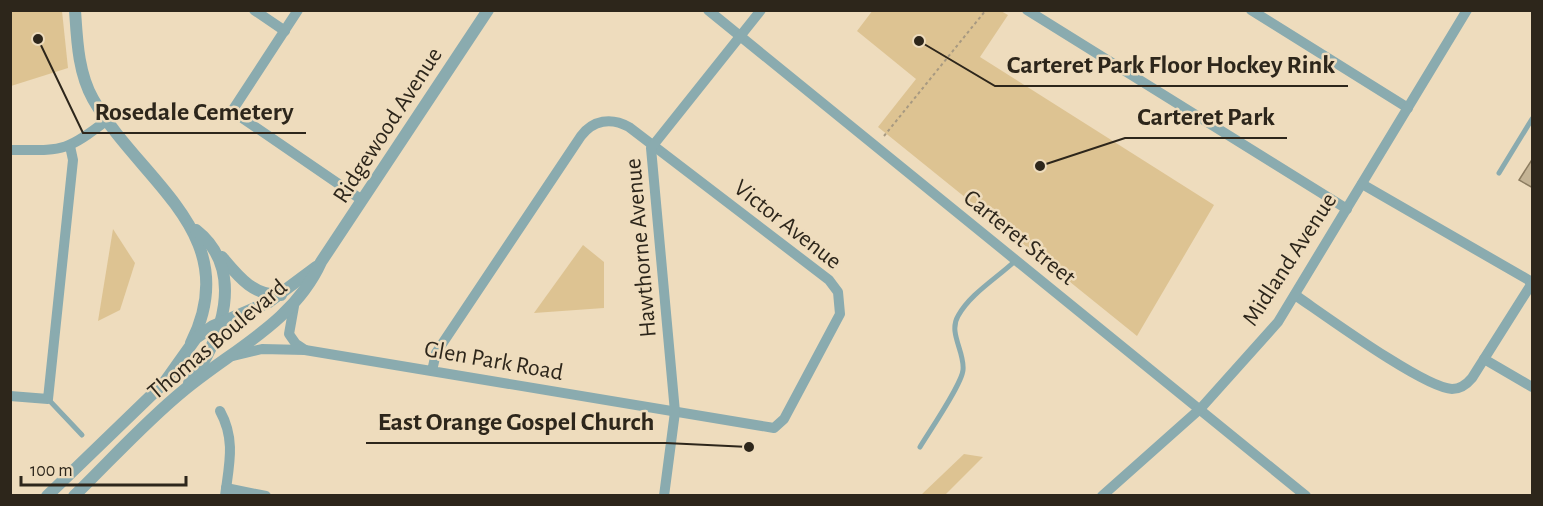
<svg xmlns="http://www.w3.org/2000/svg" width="1543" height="506" font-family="'Alegreya Sans',sans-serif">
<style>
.green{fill:#ddc392}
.building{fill:#c4b394;stroke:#8c7c60;stroke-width:1.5}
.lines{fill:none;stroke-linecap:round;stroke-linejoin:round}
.path{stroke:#a79981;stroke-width:2;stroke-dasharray:3 3;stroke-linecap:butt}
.service{stroke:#8aabaf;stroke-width:5}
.minor{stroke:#8aabaf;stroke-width:10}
.tertiary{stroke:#8aabaf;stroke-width:12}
.labels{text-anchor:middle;stroke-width:5;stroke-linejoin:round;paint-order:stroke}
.street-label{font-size:24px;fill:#2d261b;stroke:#eedcbd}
.leader{fill:none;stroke:#2d261b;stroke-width:2}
.callout-dot{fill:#2d261b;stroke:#eedcbd;stroke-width:2}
.callout-label{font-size:26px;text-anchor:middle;font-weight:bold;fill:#2d261b;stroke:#eedcbd;stroke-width:5;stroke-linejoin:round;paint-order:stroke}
</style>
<rect width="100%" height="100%" fill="#eedcbd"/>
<g class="green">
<path d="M873,10l128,1 7,4 -28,42 234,148 -77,131 -259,-209 38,-48 -59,-48z"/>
<path d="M10,11h52l6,57 -57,18z"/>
<path d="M113,229l22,34 -15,47 -22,11z"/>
<path d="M583,245l21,17v46l-70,5z"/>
<path d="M964,454l19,3 -38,38h-24z"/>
</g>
<path class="building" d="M1533,158v30l-14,-8z"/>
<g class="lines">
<path class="path" d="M884,136l102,-126"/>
<g class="service">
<path d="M1499,173l33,-54"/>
<path d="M48,399l34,36"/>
<path d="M920,447c9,-15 42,-63 43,-77 2,-18 -15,-37 -5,-54 12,-22 39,-38 57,-55"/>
</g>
<g class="minor">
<path d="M254,10l31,21"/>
<path d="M298,10l-66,101 130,89"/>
<path d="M708,10l598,486"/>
<path d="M1027,10l320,199"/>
<path d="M1251,10l157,98"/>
<path d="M10,150c52,0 55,3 97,-30"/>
<path d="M1362,184l170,98"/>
<path d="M1295,295c28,19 129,93 157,94 9,0 15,-5 20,-11l60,-95"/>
<path d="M294,306l-5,28 7,10 9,6"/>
<path d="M233,356l29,-7 43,1 469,78 10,-9 56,-105 -2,-22 -9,-12 -200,-153c-18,-10 -36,-7 -48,9l-145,217 -4,18"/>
<path d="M1484,359l48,28"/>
<path d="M10,396l38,3 25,-239 -3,-14"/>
<path d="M220,411c16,29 9,54 5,85"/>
<path d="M226,488l40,8"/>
<path d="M664,496l11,-84 -24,-264 110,-138"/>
<path d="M1102,496l99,-88 77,-86 189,-312"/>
</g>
<g class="tertiary">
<path d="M75,10c2,30 3,62 18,89 47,83 153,135 98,244"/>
<path d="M222,257c16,19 31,39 59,38"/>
<path d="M189,383c34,-43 57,-114 7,-153"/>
<path d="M47,496l117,-113 32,-45 17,-12 56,-24 47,-35"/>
<path d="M74,496c36,-35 71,-74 109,-105 49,-41 111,-69 138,-129l167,-252"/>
</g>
</g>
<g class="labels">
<g class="street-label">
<text transform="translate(387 125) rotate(-57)" y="8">Ridgewood Avenue</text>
<text transform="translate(788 224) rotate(38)" y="8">Victor Avenue</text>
<text transform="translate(1020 237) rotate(39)" y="8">Carteret Street</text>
<text transform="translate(640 248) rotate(-95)" y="8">Hawthorne Avenue</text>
<text transform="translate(1289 259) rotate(-57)" y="8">Midland Avenue</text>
<text transform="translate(217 339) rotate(-40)" y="8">Thomas Boulevard</text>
<text transform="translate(494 360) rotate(10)" y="8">Glen Park Road</text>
</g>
</g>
<path class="leader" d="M919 41L995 86H1348M38 39L83 133H306M1040 166L1125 138H1287M749 447L666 443H366"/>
<g class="callout-dot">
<circle cx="919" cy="41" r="6"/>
<circle cx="38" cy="39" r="6"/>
<circle cx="1040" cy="166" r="6"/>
<circle cx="749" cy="447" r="6"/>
</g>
<g class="callout-label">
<text x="1171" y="73">Carteret Park Floor Hockey Rink</text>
<text x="194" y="120">Rosedale Cemetery</text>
<text x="1206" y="125">Carteret Park</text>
<text x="516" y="430">East Orange Gospel Church</text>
</g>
<rect width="1543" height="506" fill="none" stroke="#2d261b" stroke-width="24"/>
<path d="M21 476v9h165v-9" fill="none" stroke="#2d261b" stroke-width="3"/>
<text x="30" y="476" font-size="18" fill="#2d261b" stroke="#eedcbd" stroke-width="4.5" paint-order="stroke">100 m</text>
</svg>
